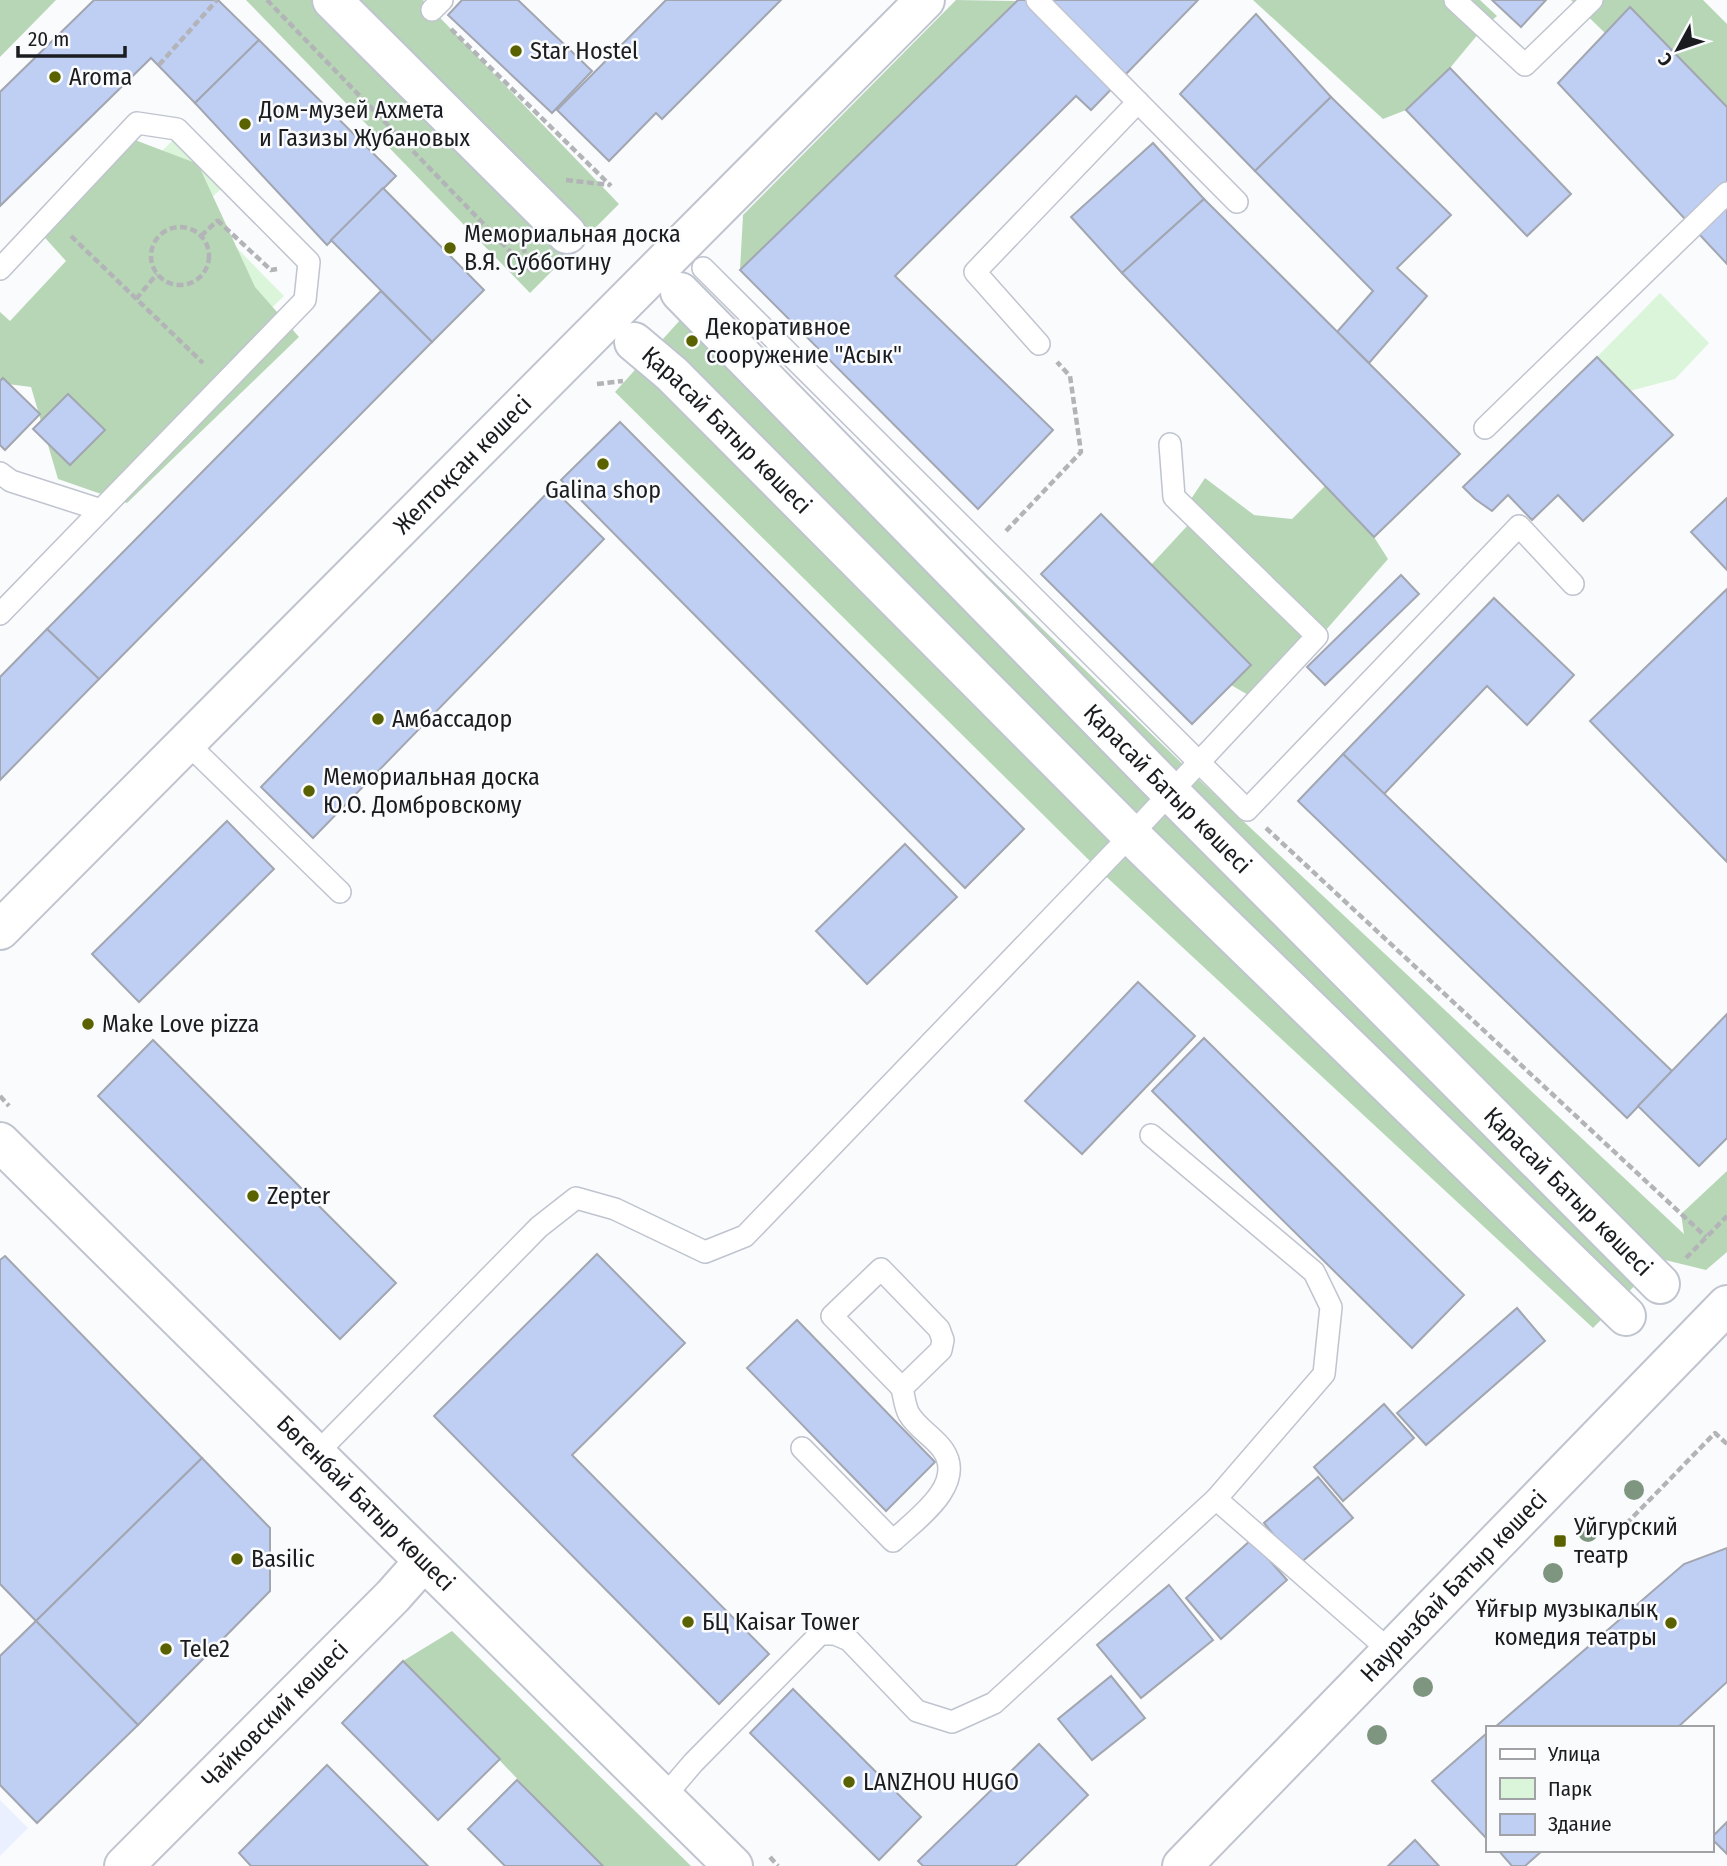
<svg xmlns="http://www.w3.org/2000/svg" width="1727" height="1866" font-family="'Fira Sans Condensed',sans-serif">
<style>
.built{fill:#eaf0ff}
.green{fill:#dbf5da}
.forest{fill:#b7d6b6}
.building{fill:#bfcef3;stroke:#a2a6b0;stroke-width:2}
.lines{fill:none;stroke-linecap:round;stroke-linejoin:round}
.lane-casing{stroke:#bfc4cf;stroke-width:24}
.street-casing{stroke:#bfc4cf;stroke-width:42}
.secondary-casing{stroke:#bfc4cf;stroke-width:42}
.path{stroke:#b3b4b7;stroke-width:4.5;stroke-dasharray:7 3.5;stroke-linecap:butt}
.lane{stroke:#fff;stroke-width:21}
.street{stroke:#fff;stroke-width:38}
.secondary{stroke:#fff;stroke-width:38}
.tree{fill:#7e9680}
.poi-dot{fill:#5a6200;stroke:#fafbfd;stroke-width:2.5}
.labels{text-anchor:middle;stroke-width:5;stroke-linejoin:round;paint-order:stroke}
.poi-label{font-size:24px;fill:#1a1c20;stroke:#fafbfd;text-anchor:start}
.street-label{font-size:24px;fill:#1a1c20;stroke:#fafbfd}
</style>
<rect width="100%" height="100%" fill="#fafbfd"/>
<path class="built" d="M0,1800l28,28 -28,28z"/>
<g class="green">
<path d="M174,139l48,49 -27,25 -47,-48z"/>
<path d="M236,247l48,49 -27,26z"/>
<path d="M1660,293l49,50 -34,36 -45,12 -33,-34z"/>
</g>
<g class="forest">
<path d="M0,0h56l-56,57z"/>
<path d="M246,0h177l196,204 -89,89z"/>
<path d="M956,0l60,1 -276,269 3,-55z"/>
<path d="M1253,0h227l17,16 -13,11 -34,41 -44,42 -23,9z"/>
<path d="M1571,0h132l24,24v83l-97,-100 -25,26z"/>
<path d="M135,140l63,24 57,123 44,50 -172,166 -69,-24 -27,-92 -31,-4v-71l10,9 56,-60 -29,-32z"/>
<path d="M700,298l495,478 489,458 -3,-20 46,-43v81l-21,18 -45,-11 -68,69 -495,-459 -483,-477z"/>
<path d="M1205,478l49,37 38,4 33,-33 49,51 14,22 -62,71 -135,-131z"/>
<path d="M1189,524l117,112 -56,60 -19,-11 20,-21 -100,-99z"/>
<path d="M452,1631l239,235h-88c-68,-67 -132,-137 -200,-205z"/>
</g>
<g class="building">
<path d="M94,0h124l41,40 -64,63 -44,-45 -151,148v-114z"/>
<path d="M462,0h56l74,71 -40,42 -104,-98z"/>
<path d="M666,0h115l-119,119 -6,-6 -47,48 -52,-51z"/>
<path d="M1018,0h180l-107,110 -15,-14 -181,180 158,154 -75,79 -238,-239z"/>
<path d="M1492,0h54l-25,27z"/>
<path d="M1630,7l97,100v157l-169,-181z"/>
<path d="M1256,14l75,83 -76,74 -75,-77z"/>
<path d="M259,40l137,136 -69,69 -132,-142z"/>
<path d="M1450,68l121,126 -44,42 -121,-126z"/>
<path d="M1331,97l120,118 -54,53 30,28 -58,67 -32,-31 36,-41 -118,-120z"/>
<path d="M1153,143l51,56 -82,74 -51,-56z"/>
<path d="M383,188l101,102 -52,52 -101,-102z"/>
<path d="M1204,199l256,255 -86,83 -252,-264z"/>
<path d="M381,291l51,51 -333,337 -52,-50z"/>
<path d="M1597,357l76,78 -90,86 -25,-26 -26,25 -24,-25 -16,16 -17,-12 -12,-12z"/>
<path d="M3,378l37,36 -35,36 -5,-5v-64z"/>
<path d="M68,394l37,36 -35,35 -37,-36z"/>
<path d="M620,422l404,407 -59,59 -404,-408z"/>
<path d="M552,488l52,51 -291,299 -52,-51z"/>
<path d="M1727,498v72l-36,-38z"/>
<path d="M1101,514l150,151 -59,59 -151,-150z"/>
<path d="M1401,575l18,19 -94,91 -18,-18z"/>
<path d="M1727,589v273l-137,-141z"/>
<path d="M1494,598l80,77 -47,50 -40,-39 -103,108 -41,-40z"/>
<path d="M47,629l52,50 -99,101v-103z"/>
<path d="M1343,754l329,317 -45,47 -329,-317z"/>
<path d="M227,821l47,48 -135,133 -47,-48z"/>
<path d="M905,844l52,53 -90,87 -51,-53z"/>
<path d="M1138,982l57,54 -113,118 -57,-53z"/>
<path d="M1727,1014v124l-28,28 -61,-60z"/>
<path d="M1204,1038l260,257 -52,53 -260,-257z"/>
<path d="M153,1040l243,243 -56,56 -242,-243z"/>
<path d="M597,1254l88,89 -113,112 197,199 -50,50 -285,-288z"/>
<path d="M5,1256l197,202 -166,163 -36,-37v-324z"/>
<path d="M1517,1308l28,33 -119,104 -29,-32z"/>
<path d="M797,1320l138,142 -49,49 -139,-143z"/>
<path d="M1384,1404l30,34 -71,63 -29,-34z"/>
<path d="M202,1458l68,70v63l-132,134 -102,-104z"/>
<path d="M1318,1477l35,41 -55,47 -34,-42z"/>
<path d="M1251,1540l36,40 -66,59 -35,-41z"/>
<path d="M1727,1548v134l-50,46h-183l190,-164z"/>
<path d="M1169,1585l44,55 -72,58 -44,-53z"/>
<path d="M36,1621l102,104 -101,98 -37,-38v-129z"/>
<path d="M403,1661l97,98 -62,61 -96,-97z"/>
<path d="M1111,1676l34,42 -53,42 -34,-41z"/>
<path d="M793,1689l128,128 -42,43 -129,-127z"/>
<path d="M1487,1733v106l-55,-58z"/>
<path d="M1039,1744l49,51 -73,71h-92l-5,-5z"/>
<path d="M327,1765l101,101h-177l-12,-13z"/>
<path d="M517,1780l86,86h-98l-37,-37z"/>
<path d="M1727,1822v32l-16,-16z"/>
<path d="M1415,1840l24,26h-51z"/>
<path d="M1498,1850h45l-18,16h-13z"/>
</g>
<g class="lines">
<g class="lane-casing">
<g id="lane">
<path d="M1037,0l200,202"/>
<path d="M1455,0l70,65 67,-65"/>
<path d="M432,10l10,-10"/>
<path d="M703,268l544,542 272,-284 54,58"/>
<path d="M0,269l137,-146 40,6 132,133 -4,38 -305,314"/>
<path d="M1039,344l-64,-72 163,-170"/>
<path d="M1485,428l242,-235"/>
<path d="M0,473l11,8 90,29"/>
<path d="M187,743l153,149"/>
<path d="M1151,1135l163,137 17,35 -7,67 -108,125 174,152"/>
<path d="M881,1269l58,60 4,11 -2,10 -39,38 -70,-72z"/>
<path d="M802,1448l91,93c22,-21 74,-56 50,-91 -9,-13 -26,-22 -34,-36 -4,-7 -5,-18 -7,-26"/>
<path d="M316,1454l223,-227 37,-29 39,11 90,43 40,-16 386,-401 186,-199 -143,-139 -4,-53"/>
<path d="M664,1797l29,-34 127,-129h15l14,6 68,71 35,11 42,-19 222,-204"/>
</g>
</g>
<g class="street-casing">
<g id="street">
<path d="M332,0l235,234"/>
<path id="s1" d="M680,292l491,501 489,491"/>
<path id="s2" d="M634,342l38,32 459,461 495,481"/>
<path id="s3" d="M124,1866l269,-270 31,-35"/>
</g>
</g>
<g class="secondary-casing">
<g id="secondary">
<path id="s4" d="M0,930l925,-930"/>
<path id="s5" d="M0,1142l733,724"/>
<path id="s6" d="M1182,1866l545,-561"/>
</g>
</g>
<g class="path">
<path d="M267,0l263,272"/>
<path d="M451,29l160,157"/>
<path d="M159,65l58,-65"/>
<path d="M566,180l44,5"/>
<path d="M217,220l54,50 6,-1"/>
<circle cx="180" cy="256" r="29"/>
<path d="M71,236l132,127"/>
<path d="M201,236l17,-16"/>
<path d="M523,246l7,25"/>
<path d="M136,299l21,-25"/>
<path d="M597,384l26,-3"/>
<path d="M1006,531l75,-79 -11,-76 -13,-14"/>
<path d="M1266,828l440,409"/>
<path d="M0,1096l9,10"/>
<path d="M1686,1258l41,-42"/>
<path d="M1626,1524l89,-91 12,11"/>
<path d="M770,1857l8,9"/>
</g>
<use href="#lane" class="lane"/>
<use href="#street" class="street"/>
<use href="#secondary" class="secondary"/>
</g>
<g class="tree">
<circle cx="1634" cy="1490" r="10"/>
<circle cx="1588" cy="1532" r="10"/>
<circle cx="1553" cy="1573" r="10"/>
<circle cx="1423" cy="1687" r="10"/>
<circle cx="1377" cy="1735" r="10"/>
</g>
<g class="poi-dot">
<circle cx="516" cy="51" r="7"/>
<circle cx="55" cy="77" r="7"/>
<circle cx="245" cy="124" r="7"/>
<circle cx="450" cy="248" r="7"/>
<circle cx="692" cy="341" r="7"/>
<circle cx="603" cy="464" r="7"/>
<circle cx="378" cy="719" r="7"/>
<circle cx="309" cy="791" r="7"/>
<circle cx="88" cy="1024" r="7"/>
<circle cx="253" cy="1196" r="7"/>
<rect x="1553" y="1534" width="14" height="14" rx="3.5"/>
<circle cx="237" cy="1559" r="7"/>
<circle cx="688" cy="1622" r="7"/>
<circle cx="1671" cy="1623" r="7"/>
<circle cx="166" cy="1649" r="7"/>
<circle cx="849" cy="1782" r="7"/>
</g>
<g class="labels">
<g class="poi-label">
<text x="530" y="59">Star Hostel</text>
<text x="69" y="85">Aroma</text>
<text x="259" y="118">Дом-музей Ахмета<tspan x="259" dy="28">и Газизы Жубановых</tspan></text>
<text x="464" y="242">Мемориальная доска<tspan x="464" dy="28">В.Я. Субботину</tspan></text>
<text x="706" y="335">Декоративное<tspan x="706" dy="28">сооружение "Асык"</tspan></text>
<text x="603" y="498" text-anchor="middle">Galina shop</text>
<text x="392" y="727">Амбассадор</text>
<text x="323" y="785">Мемориальная доска<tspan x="323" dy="28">Ю.О. Домбровскому</tspan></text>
<text x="102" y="1032">Make Love pizza</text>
<text x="267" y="1204">Zepter</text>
<text x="1574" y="1535">Уйгурский<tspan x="1574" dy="28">театр</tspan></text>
<text x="251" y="1567">Basilic</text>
<text x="1657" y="1617" text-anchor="end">Ұйғыр музыкалық<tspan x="1657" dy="28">комедия театры</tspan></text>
<text x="702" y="1630">БЦ Kaisar Tower</text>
<text x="180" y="1657">Tele2</text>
<text x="863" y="1790">LANZHOU HUGO</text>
</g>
<g class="street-label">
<text dy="8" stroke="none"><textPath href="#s2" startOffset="128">Қарасай Батыр көшесі</textPath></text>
<text dy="8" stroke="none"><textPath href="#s4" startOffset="656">Желтоқсан көшесі</textPath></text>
<text dy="8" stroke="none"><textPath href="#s1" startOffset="696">Қарасай Батыр көшесі</textPath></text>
<text dy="8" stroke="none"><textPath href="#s1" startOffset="1264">Қарасай Батыр көшесі</textPath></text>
<text dy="8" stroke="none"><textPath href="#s5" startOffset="514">Бөгенбай Батыр көшесі</textPath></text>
<text dy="8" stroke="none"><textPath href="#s6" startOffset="390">Наурызбай Батыр көшесі</textPath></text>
<text dy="8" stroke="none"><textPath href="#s3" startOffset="214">Чайковский көшесі</textPath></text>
</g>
</g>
<rect x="1486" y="1726" width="228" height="126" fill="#fafbfd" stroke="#a0a2a5" stroke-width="2"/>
<rect x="1500" y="1749" width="35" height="10" fill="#ffffff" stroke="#a0a2a5" stroke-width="2"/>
<text x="1548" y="1761" font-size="21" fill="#1a1c20">Улица</text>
<rect x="1500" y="1778" width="35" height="21" fill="#dbf5da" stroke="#a0a2a5" stroke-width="2"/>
<text x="1548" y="1796" font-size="21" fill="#1a1c20">Парк</text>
<rect x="1500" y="1814" width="35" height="21" fill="#bfcef3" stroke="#a0a2a5" stroke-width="2"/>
<text x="1548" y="1831" font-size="21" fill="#1a1c20">Здание</text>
<g transform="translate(1678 49) rotate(230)" stroke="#fafbfd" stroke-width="5" paint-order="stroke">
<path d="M0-5L12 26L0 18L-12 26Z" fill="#1a1c20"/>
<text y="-10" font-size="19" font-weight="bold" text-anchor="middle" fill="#1a1c20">С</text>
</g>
<path d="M18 46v10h107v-10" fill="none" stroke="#1a1c20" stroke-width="3.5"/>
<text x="28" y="46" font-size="21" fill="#1a1c20" stroke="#fafbfd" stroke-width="5" paint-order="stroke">20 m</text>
</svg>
